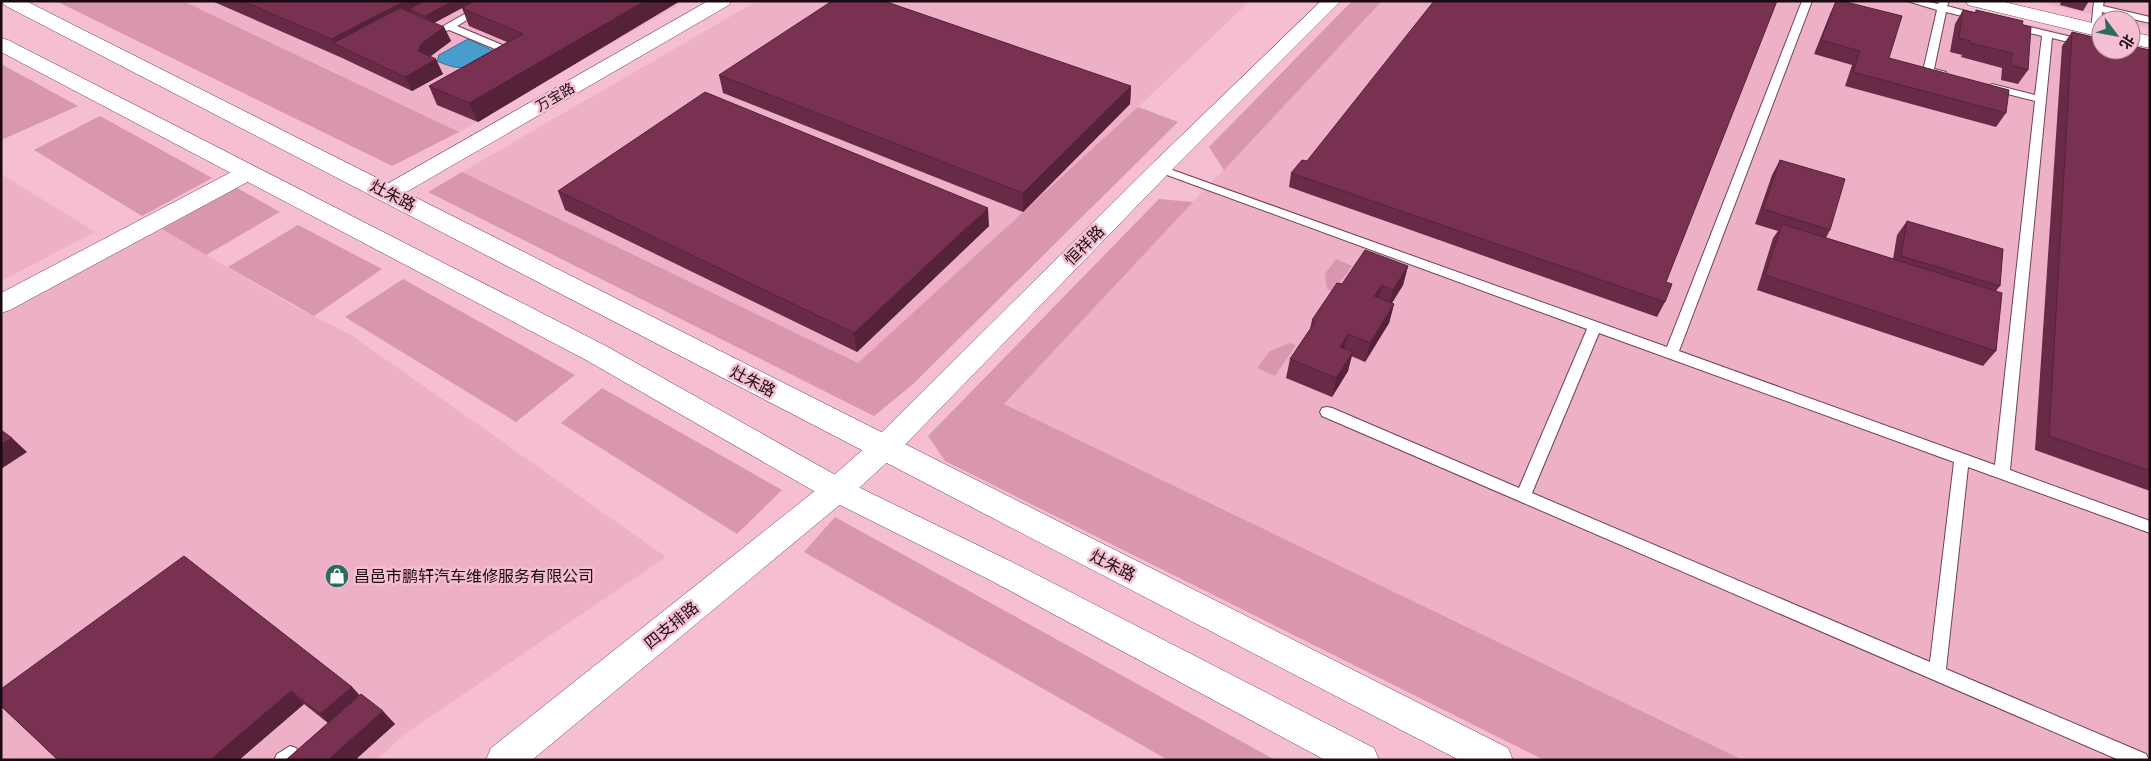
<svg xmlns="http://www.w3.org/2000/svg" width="2151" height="761" font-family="'DejaVu Sans','Noto Sans SC',sans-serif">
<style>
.built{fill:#edb0c6}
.green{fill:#d996af}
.water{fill:#479dcb;stroke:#3a7193}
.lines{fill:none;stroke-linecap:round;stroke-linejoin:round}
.service-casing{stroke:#6f4253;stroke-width:2}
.minor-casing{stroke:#6f4253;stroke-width:1}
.tertiary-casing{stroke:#6f4253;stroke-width:1}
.secondary-casing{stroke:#6f4253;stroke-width:1}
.service{fill:#fff;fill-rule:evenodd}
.minor{fill:#fff;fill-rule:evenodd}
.tertiary{fill:#fff;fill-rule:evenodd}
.secondary{fill:#fff;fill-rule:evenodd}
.wall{fill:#682a46}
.shaded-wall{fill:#552239}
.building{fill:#793151;stroke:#552239}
.labels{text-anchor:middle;stroke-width:5;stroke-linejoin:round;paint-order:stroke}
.far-street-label{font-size:14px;fill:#1a0910;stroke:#f5bed2}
.street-label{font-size:16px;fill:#1a0910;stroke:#f5bed2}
.poi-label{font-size:16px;fill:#1a0910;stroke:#f5bed2;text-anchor:start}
</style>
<rect width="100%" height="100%" fill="#f5bed2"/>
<g class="built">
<path d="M183,1h502l-226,131z"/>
<path d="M757,1h493l-112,106 -280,256 -396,-191z"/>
<path d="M1382,1h548l171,41v8h30l19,4v706h-407l-740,-356z"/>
<path d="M2036,1h114v27l-19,-4v-4h-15z"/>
<path d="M1,174l94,58 -94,49z"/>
<path d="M162,229l130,76 59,30 315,222 -260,176 -29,27h-376v-447z"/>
</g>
<g class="green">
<path d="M56,1h127l276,131 -67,34z"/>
<path d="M1352,1h30l-158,169 -15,-23z"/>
<path d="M1,64l77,42 -77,34z"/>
<path d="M1138,107l40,15 -266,263 -38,31 -446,-224 34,-20 396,191z"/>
<path d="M100,116l112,62 -70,38 -108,-66z"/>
<path d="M237,188l43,24 -74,43 -44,-26z"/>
<path d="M1159,199l34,3 -189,202 739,356h-199l-599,-299 -17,-25z"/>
<path d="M298,225l84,44 -68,47 -86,-49z"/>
<path d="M1336,259l16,7 -19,26 -6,-3 -2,-15z"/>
<path d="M403,279l172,96 -59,47 -171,-105z"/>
<path d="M1290,343l6,2 -21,31 -18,-8 13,-17z"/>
<path d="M602,388l180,102 -45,44 -176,-111z"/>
<path d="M835,517l440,243h-107l-364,-208z"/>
</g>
<path class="water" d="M468,39l28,13c-26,14 -30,22 -59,9l2,-6z"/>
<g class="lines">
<g class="service-casing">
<g id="service">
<path d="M483,1h12l1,2 -39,23 55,23v4l-7,4h-8l-1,-2 4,-4 -51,-21 -6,2 -5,-3 46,-26z"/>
<path d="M1802,1h10l-133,350 316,114 40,-364 -47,-12 -1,-2 5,-3 43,11 7,-59 -32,-8v-4l3,-1 88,21v6l-49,-12 -42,432 140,51v12l-182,-66 -22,202 200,85 3,6h-30l-797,-344 -2,-4 2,-4 5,-1 5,1 187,80 68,-159 -431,-158 -2,-2 6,-3 4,1 503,180zM1599,333l355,129 -24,200 -398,-169z"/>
<path d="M1907,1h18l13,3 1,-3h10l-2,5 34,9 2,2 -5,3 -32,-8 -12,57 12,3 1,2 -1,2 -18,-2 -5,-3 14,-61z"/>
<path d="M2094,1h10l-1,5 47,11v6l-48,-11 -1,18 -1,2h-8l-1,-2z"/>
<path d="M290,746l6,2 3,6 -3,6h-22l3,-6z"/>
</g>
</g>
<g class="minor-casing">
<g id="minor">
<path d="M247,166l8,2 3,5 -3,5 -245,132 -9,3v-20l238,-125z"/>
<path d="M837,478l11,4 4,8 -4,8 -316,262h-46l5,-12 335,-266z"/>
</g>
</g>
<g class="tertiary-casing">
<g id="tertiary">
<path d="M708,1h23l-2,4 -333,193 -8,2 -8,-2 -4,-5 4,-5z"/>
<path d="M1321,1h20l-173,173 -274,282 -46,42 -11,4 -11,-4 -4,-8 4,-8 48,-42 278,-276z"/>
<path d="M1966,1h34l101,24v12l-133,-32z"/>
<path d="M2131,32l19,4v12l-19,-4z"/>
</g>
</g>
<g class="secondary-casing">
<g id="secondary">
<path d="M2,1h24l1482,747 5,12h-54l-1455,-755z"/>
<path d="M1,38l7,2 598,306 242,136 162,79 364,187 5,12h-54l-337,-181 -162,-81 -240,-138 -585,-308z"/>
</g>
</g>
<use href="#service" class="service"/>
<use href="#minor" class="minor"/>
<use href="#tertiary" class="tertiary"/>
<use href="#secondary" class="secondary"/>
</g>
<g class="wall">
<path d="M212,1h259v2l209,-2 -202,121 -41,-17 -8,-19 78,-44 -38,-16 -7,-18 -28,15 10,4 7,14 -21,15 13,18 -31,17 -72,-34z"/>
<path d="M1836,1l53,57 117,55 -10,14 -151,-41 7,-21 -38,-11 16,-40z"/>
<path d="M2061,1h28l-6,10 -23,-6z"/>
<path d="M1963,10l12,3 1,-3 46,15 6,45 -10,14 -17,-4 1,-12 -41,-11 1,-2 -12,-3 5,-28z"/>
<path d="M2072,32l78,18v441l-115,-41 27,-404z"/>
<path d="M719,75l412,11 -1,18 -107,108 -300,-119z"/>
<path d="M1780,160l50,70 -4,8 67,21 4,-24 10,-14 93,65 -4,5v60l-13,15 -226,-76 16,-52 5,-7 -23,-7 17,-49z"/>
<path d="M1307,161l359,121 -1,20 -8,15 -368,-130 2,-14z"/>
<path d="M558,191l431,35 -132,126 -292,-142z"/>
<path d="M1408,266l-5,19 -11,18 2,1 -5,19 -24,39 -14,-6 -3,15 -16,26 -46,-19 4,-19 20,-30 2,-9 30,-36z"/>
<path d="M352,687l8,9 35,28 -40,36h-69l42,-37 -24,-19 -65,56h-181l-57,-54z"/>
</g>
<g class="shaded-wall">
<path d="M405,1h42l-38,8 4,10 -80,24 -2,-4z"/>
<path d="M453,1h18v2l-41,22 -5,-9z"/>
<path d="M645,1h35l-202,121 -9,-19z"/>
<path d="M444,27l7,14 -24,18 -9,-8 3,-7z"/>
<path d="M436,59l7,15 -31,17 -7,-14z"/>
<path d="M1131,86l-1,18 -107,108v-19z"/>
<path d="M988,208l1,18 -132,126 -3,-19z"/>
<path d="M1408,266l-5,19 -15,24 5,-19z"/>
<path d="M1382,285l-5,19 -3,-8z"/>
<path d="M1394,304l-5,19 -24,39 5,-19z"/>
<path d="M1348,334l-5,19 -3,-6z"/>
<path d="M1353,352l-5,19 -16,26 4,-19z"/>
<path d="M12,438l15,14 -26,17v-25z"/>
<path d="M352,687l12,13 -32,27 -12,-13z"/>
<path d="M291,691l13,13 -65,56h-29z"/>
<path d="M383,711l12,13 -40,36h-27z"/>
</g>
<g class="building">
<path d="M242,1h163l-74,38z"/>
<path d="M425,1h28l-28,15 -16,-7z"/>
<path d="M474,1h171l-176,102 -40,-17 94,-52 -61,-26z"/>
<path d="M832,1h52l247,85 -108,107 -304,-118z"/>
<path d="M1434,1h343l-111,281 6,2 -7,18 -374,-129 11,-13 5,1z"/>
<path d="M1836,1h6l60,15 -13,42 120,32 -3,23 -153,-41 7,-21 -39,-11z"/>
<path d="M400,8l44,19 -23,17 -3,7 18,8 -31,18 -72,-34z"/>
<path d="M1963,10l13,3v-3l47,11 -1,4 9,2 -3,43 -17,-5 1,-12 -42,-10v-2l-11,-3z"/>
<path d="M2072,32l29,7v11h30v-4l19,4v421l-101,-35z"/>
<path d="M705,92l283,116 -134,125 -296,-142z"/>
<path d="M1780,160l65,19 -15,51 -67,-21z"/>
<path d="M1907,221l96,28 -3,37 -99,-30z"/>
<path d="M1782,224l220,69 -6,58 -231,-76z"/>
<path d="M1365,250l43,16 -15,24 -11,-5 -8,11 20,8 -24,39 -22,-9 -8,13 13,5 -17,26 -46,-19 25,-37 -3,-2 25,-37 5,1z"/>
<path d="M1,430l11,8 -11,6z"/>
<path d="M184,556l168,131 -32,27 -29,-23 -81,69h-152l-57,-54v-17z"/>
<path d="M361,694l22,17 -55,49h-42z"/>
</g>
<defs>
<g id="shop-disc" transform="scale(1.25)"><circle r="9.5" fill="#2a6c5d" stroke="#f5bed2"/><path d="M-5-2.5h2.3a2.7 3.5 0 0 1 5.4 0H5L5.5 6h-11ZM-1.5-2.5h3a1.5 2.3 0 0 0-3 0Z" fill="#fff"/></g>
</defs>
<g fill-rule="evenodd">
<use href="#shop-disc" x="337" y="576"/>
</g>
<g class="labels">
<g class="far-street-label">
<text transform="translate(555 97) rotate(-30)" y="5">万宝路</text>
</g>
<g class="street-label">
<text transform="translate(393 195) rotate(27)" y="6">灶朱路</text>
<text transform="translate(1084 245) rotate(-45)" y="6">恒祥路</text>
<text transform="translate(753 381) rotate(27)" y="6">灶朱路</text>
<text transform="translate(1113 565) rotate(27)" y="6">灶朱路</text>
<text transform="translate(671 625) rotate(-39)" y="6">四支排路</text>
</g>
<g class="poi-label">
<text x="354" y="582">昌邑市鹏轩汽车维修服务有限公司</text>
</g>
</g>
<rect width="2151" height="761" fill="none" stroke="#1a0910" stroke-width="5"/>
<g transform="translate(2116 35) rotate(122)"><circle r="24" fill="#f5bed2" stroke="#9d7684"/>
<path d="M0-4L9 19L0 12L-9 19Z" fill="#2a6c5d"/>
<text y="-8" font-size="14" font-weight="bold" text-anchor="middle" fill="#1a0910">北</text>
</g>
</svg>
